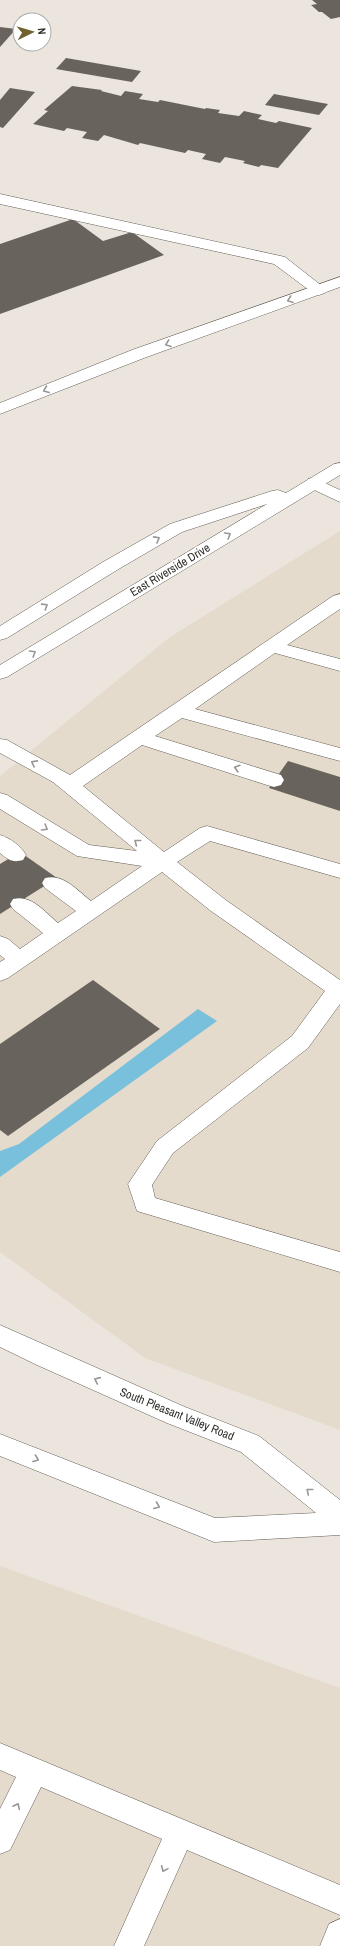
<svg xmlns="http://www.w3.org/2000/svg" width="340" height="1946" font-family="'Archivo Narrow',sans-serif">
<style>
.built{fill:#e5dbcc}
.water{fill:#79c0dd}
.building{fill:#68635c}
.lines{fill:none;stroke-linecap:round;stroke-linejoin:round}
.service-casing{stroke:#625d56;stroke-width:1}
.secondary-casing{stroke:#625d56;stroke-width:1}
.primary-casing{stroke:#625d56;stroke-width:1}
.service{fill:#fff;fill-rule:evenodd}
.secondary{fill:#fff;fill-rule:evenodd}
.primary{fill:#fff;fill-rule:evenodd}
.oneway{stroke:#989694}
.labels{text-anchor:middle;stroke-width:4;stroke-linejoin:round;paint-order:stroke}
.street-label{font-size:12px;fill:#302e2a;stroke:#fff}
</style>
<rect width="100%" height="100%" fill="#ebe5dd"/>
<g class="built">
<path d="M340,531v899l-195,-72 -145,-106v-476l170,-139z"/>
<path d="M0,1566l340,122v258h-340z"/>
</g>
<path class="water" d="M198,1009l19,12 -217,156v-26l19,-7z"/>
<g class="building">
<path d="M312,0h28v17l-9,2 -9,-7h-3l-8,-7 6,-1z"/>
<path d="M0,27l16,2 -16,18z"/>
<path d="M66,58l75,13 -9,11 -76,-13z"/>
<path d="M72,86l30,4 -1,1 20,5 4,-5 18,3 -4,5 19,3 2,-2 45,9 1,-1 14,2 -2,3 21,3 5,-5 18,4 -4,4 18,4 3,-2 33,7 -34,40 -17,-3 -2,2 -16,-4 2,-2 -20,-4 -5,6 -18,-4 4,-5 -18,-4 -3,3 -45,-10 -2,2 -34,-10 -6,6 -16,-3 5,-6 -20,-4 -3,3 -31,-7 15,-13 -4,-1z"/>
<path d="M10,88l25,4 -32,36 -3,-1v-27z"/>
<path d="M274,94l54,10 -9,11 -54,-10z"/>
<path d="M73,219l30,22 29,-9 32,23 -164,59v-70z"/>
<path d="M288,761l52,16v34l-71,-23z"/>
<path d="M20,852l37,26 -57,36v-50z"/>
<path d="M93,980l67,49 -152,107 -8,-6v-86z"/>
</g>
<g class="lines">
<g class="service-casing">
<g id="service">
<path d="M0,194l285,63 42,33 -2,3 -6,2 -6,-2 -39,-29 -274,-60z"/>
<path d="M314,478l26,12v12l-32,-15 -3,-4 3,-4z"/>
<path d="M340,594v15l-53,36 53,14v12l-65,-18 -80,56 145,39v13l-158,-43 -27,18 126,39 3,5 -3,5 -7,2 -7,-2 -125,-40 -59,41 81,66 36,-24 7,-2 133,38v14l-130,-37 -33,21 50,39 113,79v24l-32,44 -135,105 -21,32 3,13 185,54v20l-203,-61 -9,-27 29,-43 135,-105 33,-45 -114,-80 -49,-39 -154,106 -8,3v-19l5,-3 -5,-4v-19l8,3 12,10 23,-16 -30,-24 -3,-5 3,-5c18,-5 32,13 45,24l18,-12 -31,-23 -3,-5 3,-5c18,-5 33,13 46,23l51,-35 -65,-10 -77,-47v-16l7,2 82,50 48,6 -84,-69 -53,-29v-14l7,1 63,35 263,-179z"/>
<path d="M0,835c10,3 21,11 26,20l-3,5c-10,3 -15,0 -23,-7z"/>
<path d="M0,1743l340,142v30l-153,-65 -43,96h-30l48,-107 -121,-52 -31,63 -10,4v-45l16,-32 -16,-7z"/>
<path d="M340,1919v27h-20l9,-22z"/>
</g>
</g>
<g class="secondary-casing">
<path id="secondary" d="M0,1325l185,82 74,29 81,64v35l-126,7 -214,-86v-22l215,84 101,-5 -75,-61 -74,-29 -130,-58 -37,-18z"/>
</g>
<g class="primary-casing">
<g id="primary">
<path d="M340,277v10l-196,71 -144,56v-11l132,-53z"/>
<path d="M340,463v12l-333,202 -7,2v-14l267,-161 -85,28 -65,38 -110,68 -7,2v-14l103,-64 67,-38 102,-33 6,-1 8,3 48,-29z"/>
</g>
</g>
<use href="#service" class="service"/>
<use href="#secondary" class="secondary"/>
<use href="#primary" class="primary"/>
</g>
<defs><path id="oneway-chevron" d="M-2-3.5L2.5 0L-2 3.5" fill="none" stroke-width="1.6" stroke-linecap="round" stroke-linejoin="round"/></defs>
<g class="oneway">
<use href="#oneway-chevron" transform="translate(290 300) rotate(160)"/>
<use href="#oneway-chevron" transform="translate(168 344) rotate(160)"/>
<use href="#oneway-chevron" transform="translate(46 390) rotate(158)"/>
<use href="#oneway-chevron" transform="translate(228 535) rotate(-31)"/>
<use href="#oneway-chevron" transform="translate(157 539) rotate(-29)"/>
<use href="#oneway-chevron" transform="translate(45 606) rotate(-32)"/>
<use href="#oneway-chevron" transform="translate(33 653) rotate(-31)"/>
<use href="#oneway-chevron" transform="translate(34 763) rotate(-152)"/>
<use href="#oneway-chevron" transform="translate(237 768) rotate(-163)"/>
<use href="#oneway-chevron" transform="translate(45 828) rotate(31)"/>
<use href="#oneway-chevron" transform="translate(137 842) rotate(-142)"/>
<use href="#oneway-chevron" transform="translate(97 1380) rotate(-156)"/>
<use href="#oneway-chevron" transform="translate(36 1459) rotate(21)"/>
<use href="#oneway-chevron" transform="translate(309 1491) rotate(-141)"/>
<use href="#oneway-chevron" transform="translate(157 1506) rotate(22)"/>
<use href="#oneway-chevron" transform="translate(17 1806) rotate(-64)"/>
<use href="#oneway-chevron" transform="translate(164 1869) rotate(114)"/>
</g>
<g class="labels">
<g class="street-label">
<text transform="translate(170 570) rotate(-31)" y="4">East Riverside Drive</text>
<text transform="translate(177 1414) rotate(22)" y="4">South Pleasant Valley Road</text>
</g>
</g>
<g transform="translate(32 32) rotate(85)"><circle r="19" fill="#ffffff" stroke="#acabaa"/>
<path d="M0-3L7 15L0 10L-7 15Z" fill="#72602e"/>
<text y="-6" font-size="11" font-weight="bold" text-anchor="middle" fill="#302e2a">N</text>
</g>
</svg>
